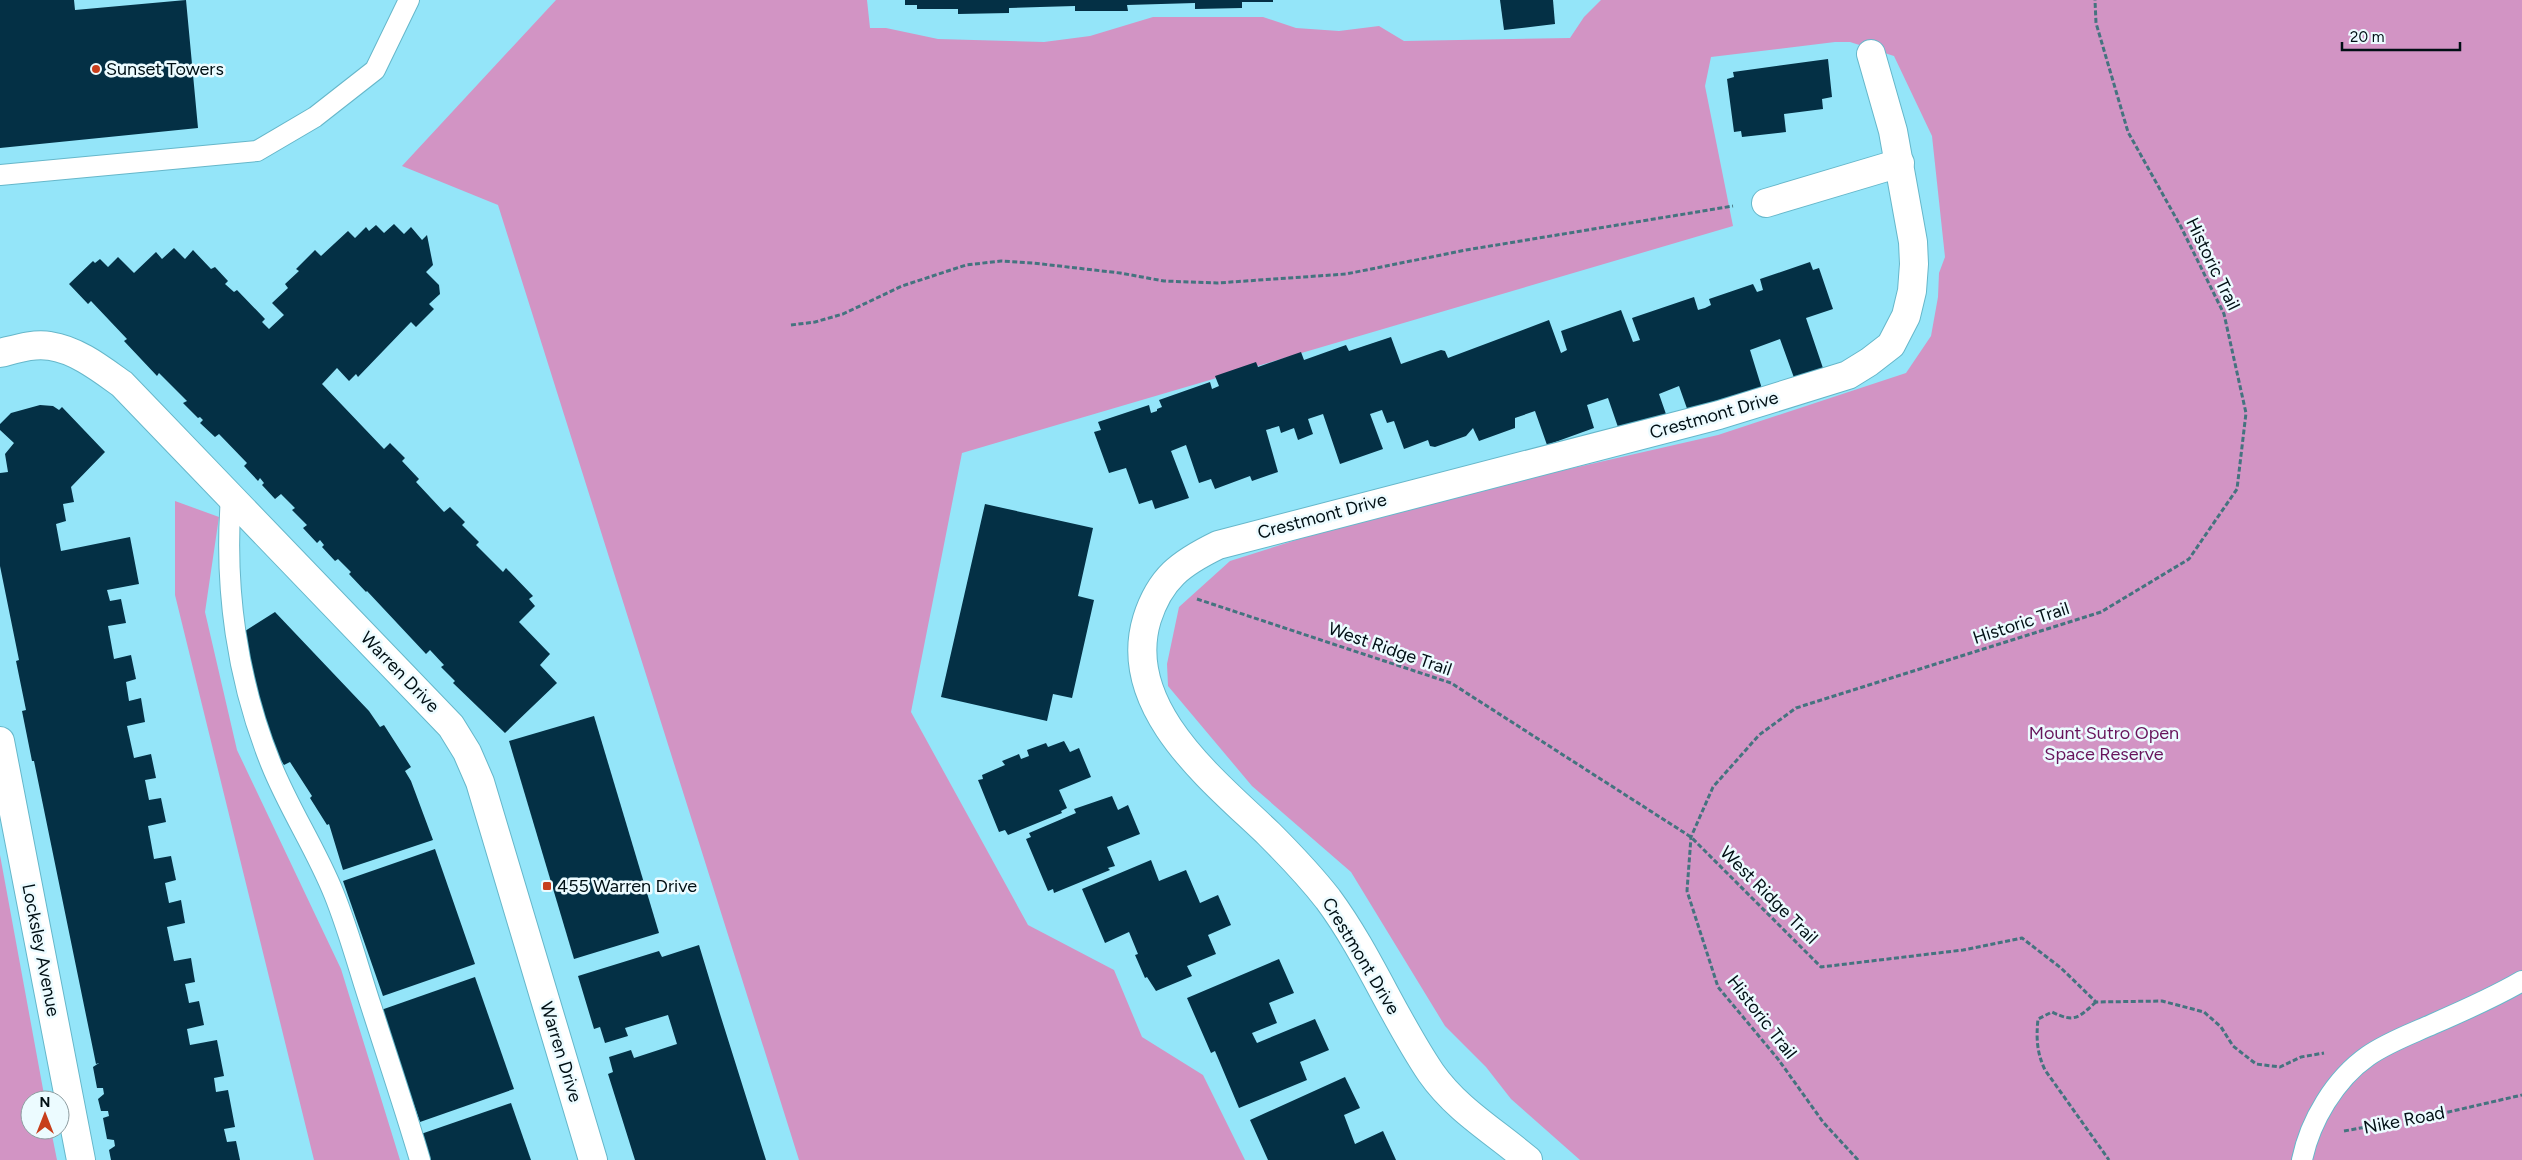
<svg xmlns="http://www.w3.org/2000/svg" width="2522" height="1160" font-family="Figtree,sans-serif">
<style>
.green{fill:#d294c4}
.building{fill:#043045}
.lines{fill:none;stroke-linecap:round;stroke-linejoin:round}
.lane-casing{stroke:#66b7ca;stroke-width:22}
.street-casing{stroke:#66b7ca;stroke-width:30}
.path{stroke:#45737f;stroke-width:3;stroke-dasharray:5 2.5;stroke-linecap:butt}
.lane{stroke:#fff;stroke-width:20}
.street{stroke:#fff;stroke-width:28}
.poi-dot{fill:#c73e1c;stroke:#ecfbff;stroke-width:2}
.labels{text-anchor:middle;stroke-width:5;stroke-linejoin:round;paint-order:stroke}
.poi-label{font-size:18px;fill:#000f14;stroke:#ecfbff;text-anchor:start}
.street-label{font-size:18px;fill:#000f14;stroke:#ecfbff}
.park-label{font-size:18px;fill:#67145b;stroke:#ecfbff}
</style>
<rect width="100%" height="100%" fill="#94e5f9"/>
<g class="green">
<path d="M556,0h311l3,28h16l52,11 106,3 46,-6 63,-19h110l33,11 43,3 40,-5 25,15 166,-3 14,-21 17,-17h921v1160h-942l-69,-61 -25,-32 -41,-41 -94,-154 -99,-86 -84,-100 -1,-22 12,-57 51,-46 164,-52 324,-74 188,-62 25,-37 7,-39 1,-24 6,-16 -13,-121 -38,-80 -44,-14h-15l-124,15 -6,29 28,140 -771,227 -51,259 117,213 86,45 28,67 61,38 42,85h-446l-301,-955 -96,-39z"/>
<path d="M175,501l44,16 -14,95 32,138 104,219 59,191h-86l-139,-565z"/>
<path d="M0,855l45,245h-15v30h21l6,30h-57z"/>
</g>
<g class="building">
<path d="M0,0h74l1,10 111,-10 12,128 -198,20z"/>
<path d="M905,0h368v2h-31v6l-47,1v-6l-68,2 1,6h-53v-5l-35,1 -31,1v5l-51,1v-5h-41v-4h-12z"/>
<path d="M1500,0h53l2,24 -51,6z"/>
<path d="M1828,59l4,38 -10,2 1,10 -39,5 2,18 -44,5 -1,-6 -7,1 -7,-53 7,-2 -1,-5z"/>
<path d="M394,224l10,10 7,-7 11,13 5,-5 6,30 -7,7 13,13 1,9 -11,10 5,5 -18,18 -5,-5 -53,55 -2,-3 -7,7 -12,-13 -15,16 62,65 6,-6 15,15 -3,3 17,18 -3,3 28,30 6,-5 15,15 -3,3 17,17 -3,3 27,27 3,-4 27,28 -4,3 6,7 -16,16 31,32 -10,11 17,18 -52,50 -52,-50 2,-2 -14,-14 3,-2 -14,-15 -4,4 -59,-63 -1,1 -17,-18 2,-2 -13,-13 -3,2 -13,-14 2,-2 -4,-5 -3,3 -14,-15 4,-3 -15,-15 3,-2 -14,-14 -6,5 -13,-14 2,-2 -4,-5 -2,3 -14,-15 3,-3 -28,-29 -4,3 -15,-14 3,-3 -3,-3 -2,1 -15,-15 4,-2 -28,-28 -2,3 -33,-35 3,-2 -36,-38 -3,3 -19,-20 24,-23 2,2 5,-4 8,8 10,-10 16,16 22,-21 6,7 12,-11 11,11 8,-9 18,19 4,-2 13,14 -3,3 9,8 3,-2 28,29 -3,3 7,7 15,-14 -12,-12 16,-15 -3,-4 14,-13 -3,-2 19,-19 6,6 27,-25 7,7 11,-11 3,4 7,-6 8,8z"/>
<path d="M1810,262l3,8 6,-2 14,41 -27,9 20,59 -29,9 -17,-47 -30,11 13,42 -73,25 -11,-31 -20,8 8,23 -48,13 -11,-32 -21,7 7,23 -47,17 -12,-34 -20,7v10l-36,13 -6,-13 -7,8 -31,11 -5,-1 -2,-6 -24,9 -10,-28 -7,2 -5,-13 -12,4 13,35 -43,15 -17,-50 -15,5 5,15 -15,6 -4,-12 -13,5 -2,-7 -13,4 12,42 -26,9 -2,-5 -35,13 -4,-10 -12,4 -13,-38 -15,6 18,47 -34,11 -3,-9 -13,4 -13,-36 -17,5 -15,-41 7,-2 -3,-8 51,-17 2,8 6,-2v-2l5,-2 -3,-7 51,-18 2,7 7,-3 -4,-10 41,-14 2,5 43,-15 3,8 42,-15 3,6 42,-14 10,27 40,-14 4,1 3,7 101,-38 12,33 6,-3 -6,-19 60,-21 12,32 7,-2 -8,-22 62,-21 4,13 7,-2 6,-3 -2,-6 44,-15 4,8 6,-2 -3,-11z"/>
<path d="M40,405l13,1 6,4 3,-3 43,45 -34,35 3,15 -11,2 3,17 -10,3 5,27 69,-14 9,47 -32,6 3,11 11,-2 5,24 -18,3 6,33 17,-4 5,24 -10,3 3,19 12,-3 4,24 -18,4 7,32 17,-4 5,24 -11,2 4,20 12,-2 5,24 -18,4 6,33 17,-3 5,24 -11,3 4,20 12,-3 4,23 -18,4 7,34 17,-3 4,24 -10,2 2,9 2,10 10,-2 5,24 -17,4 3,16 27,-5 7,36 -10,2 2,14 12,-2 7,37 -11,2 3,13 9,-1 4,19h-129l-2,-10 6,-4 -1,-6 -7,-1 -4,-21 6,-2 -1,-5h-7l-3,-12 6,-5 -1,-6h-6l-4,-21 6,-4 -3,1 -62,-303h-2l-10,-50 4,-1 -10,-49 3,-1 -19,-94v-93l8,-1 -3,-18 9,-11 -14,-13v-6l11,-11z"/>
<path d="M985,504l108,24 -15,68 16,4 -22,98 -19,-4 -6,27 -106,-24z"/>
<path d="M275,612l94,99 11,16 4,-2 27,42 -6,4 6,10 22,59 -90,30 -14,-46 -2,1 -17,-27 2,-2 -22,-34 -6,3 -19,-29 -20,-105z"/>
<path d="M594,716l65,217 -85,26 -65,-218z"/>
<path d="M1064,741l6,11 9,-4 12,29 -32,13 8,18 -6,3 1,2 -54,22 -3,-5 -6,2 -21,-52 5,-1 -1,-4 23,-10 -3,-4 17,-7 2,5 8,-3 -2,-6 19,-7 2,4z"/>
<path d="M1112,796l6,14 10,-5 12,29 -33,13 8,19 -7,2 2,2 -56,23 -1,-4 -5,2 -22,-52 5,-2 -2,-4 47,-20 -2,-4z"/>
<path d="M435,849l40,115 -92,32 -40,-115z"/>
<path d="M1151,860l8,21 27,-11 14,33 18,-8 13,30 -23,10 8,19 -29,12 5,10 -36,15 -9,-14 -2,1 -10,-23 3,-1 -9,-22 -24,11 -23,-54z"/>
<path d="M699,945l21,69 46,146h-131l-27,-86 5,-2 -4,-15 22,-7 3,8 43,-14 -9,-29 -43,13 3,8 -23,7 -5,-16 -6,2 -16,-53 81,-25 3,6z"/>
<path d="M1279,959l15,34 -25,10 8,20 -25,10 5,10 58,-24 14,31 -29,12 7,18 -68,28 -24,-57 -4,2 -24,-55z"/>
<path d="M475,977l39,112 -94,33 -39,-112z"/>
<path d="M1345,1077l15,31 -16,7 11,29 28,-13 13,29h-128l-18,-40z"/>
<path d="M511,1103l20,57h-104l-9,-25z"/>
</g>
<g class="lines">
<g class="lane-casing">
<g id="lane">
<path d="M0,175l257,-24 58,-34 60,-47 34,-70"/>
<path d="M231,498c-7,90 6,182 40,266 18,45 45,85 63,130 15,37 25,76 38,115 16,50 33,100 48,151"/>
<path d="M2302,1160c8,-39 33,-81 66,-104 20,-14 43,-22 65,-32 30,-13 60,-26 89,-43"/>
</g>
</g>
<g class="street-casing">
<g id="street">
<path d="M1766,203l134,-40"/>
<path d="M0,353c16,-4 34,-10 50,-7 27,4 51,23 72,38l329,342 16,26 13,30 113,378"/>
<path d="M0,741l81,419"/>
<path d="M1528,1160c-34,-29 -71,-50 -97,-87 -38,-56 -63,-120 -103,-174 -18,-23 -38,-44 -59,-65 -55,-53 -149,-126 -122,-215 13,-41 34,-56 71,-74l501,-130 129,-40 21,-13 22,-17 15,-29 6,-25 2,-27 -1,-22 -20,-111 -22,-77"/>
</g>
</g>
<g class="path">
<path d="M791,325l24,-3 28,-8 59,-28 64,-21 35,-4 32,2 87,10 44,8 53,2 129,-9 120,-24 267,-44"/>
<path d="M1197,599l254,84 240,154 130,130 142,-17 59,-12 39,30 35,34 66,-1 42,11 17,15 12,19 23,18 24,3 21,-10 23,-4"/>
<path d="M2096,1002c-18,16 -21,21 -44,10l-14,7c-2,20 -1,34 7,51l64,90"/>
<path d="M2344,1131l100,-18 78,-18"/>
<path d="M1858,1160l-35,-38 -45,-63 -60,-72 -31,-96 4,-54 22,-50 46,-52 37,-27 305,-96 88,-53 48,-70 9,-76 -22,-99 -43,-87 -53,-95 -32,-109 -1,-23"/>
</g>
<use href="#lane" class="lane"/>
<use href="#street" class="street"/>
</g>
<g class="poi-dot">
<circle cx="96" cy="69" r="5"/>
<rect x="542" y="881" width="10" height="10" rx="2.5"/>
</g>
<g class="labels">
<g class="poi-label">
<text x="106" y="75">Sunset Towers</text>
<text x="557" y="892">455 Warren Drive</text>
</g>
<g class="street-label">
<text transform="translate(2213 264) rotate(64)" y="6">Historic Trail</text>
<text transform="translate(1714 415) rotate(-16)" y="6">Crestmont Drive</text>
<text transform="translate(1322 516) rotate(-15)" y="6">Crestmont Drive</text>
<text transform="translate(2021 623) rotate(-18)" y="6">Historic Trail</text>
<text transform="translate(1390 649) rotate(19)" y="6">West Ridge Trail</text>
<text transform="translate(400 672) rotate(46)" y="6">Warren Drive</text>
<text transform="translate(1769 895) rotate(45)" y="6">West Ridge Trail</text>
<text transform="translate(41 950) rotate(79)" y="6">Locksley Avenue</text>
<text transform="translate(1361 956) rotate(59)" y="6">Crestmont Drive</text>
<text transform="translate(1762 1017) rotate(52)" y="6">Historic Trail</text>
<text transform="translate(561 1052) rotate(73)" y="6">Warren Drive</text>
<text transform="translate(2404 1120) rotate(-11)" y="6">Nike Road</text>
</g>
<g class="park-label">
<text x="2104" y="739">Mount Sutro Open<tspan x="2104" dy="21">Space Reserve</tspan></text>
</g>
</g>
<g transform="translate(45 1115)"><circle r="24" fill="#ecfbff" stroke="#8e9da1"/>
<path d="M0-4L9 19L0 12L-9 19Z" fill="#c73e1c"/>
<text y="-8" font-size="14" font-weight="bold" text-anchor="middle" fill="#000f14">N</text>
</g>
<path d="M2342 42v8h118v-8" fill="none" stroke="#000f14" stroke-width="2.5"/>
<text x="2350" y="42" font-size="15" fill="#000f14" stroke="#ecfbff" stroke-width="4" paint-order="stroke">20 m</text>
</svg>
